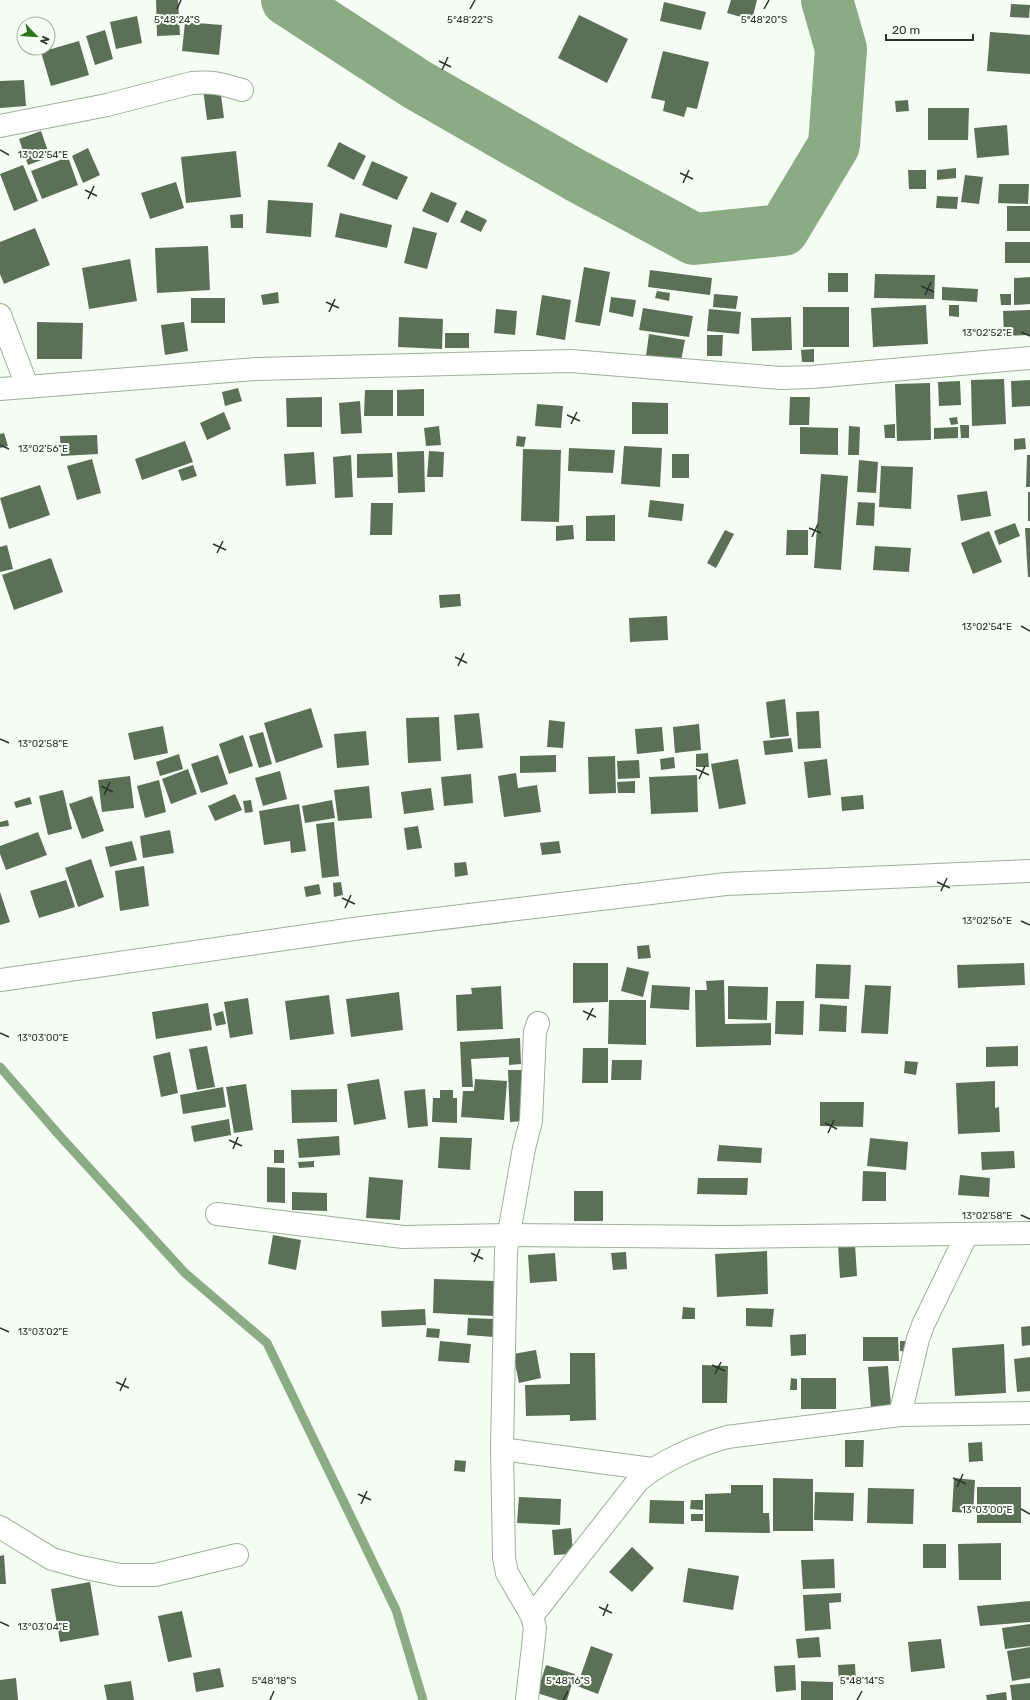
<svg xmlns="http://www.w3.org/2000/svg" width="1030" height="1700" font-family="Rubik,sans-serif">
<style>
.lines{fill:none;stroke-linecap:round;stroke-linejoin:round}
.stream{stroke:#8aab83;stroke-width:9}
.river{stroke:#8aab83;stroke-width:52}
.building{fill:#5c7058}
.street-casing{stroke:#9bb197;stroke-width:24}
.secondary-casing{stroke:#9bb197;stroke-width:24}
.street{stroke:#fff;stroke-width:22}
.secondary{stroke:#fff;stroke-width:22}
.ticks{fill:none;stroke:#2b342a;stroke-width:1.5}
.ticks-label{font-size:10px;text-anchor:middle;fill:#2b342a;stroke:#f5fef3;stroke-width:4;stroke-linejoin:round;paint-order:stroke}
</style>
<rect width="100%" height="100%" fill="#f5fef3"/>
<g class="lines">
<path class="stream" d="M0,1067l59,68 126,138 82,70 129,267 27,90"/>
<path class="river" d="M287,0l129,84 161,92 117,63 89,-9 51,-85 7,-96 -14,-49"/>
</g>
<g class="building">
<path d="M156,0h22l2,35 -23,1z"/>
<path d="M731,0h26l-5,20 -25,-7z"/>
<path d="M664,2l42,10 -5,18 -41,-9z"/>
<path d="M1011,4l19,1 -1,13 -19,-1z"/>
<path d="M579,15l49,24 -21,44 -49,-25z"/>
<path d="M137,16l5,27 -26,6 -6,-27z"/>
<path d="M185,22l37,3 -3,30 -37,-4z"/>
<path d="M105,30l8,29 -18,6 -9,-29z"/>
<path d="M990,32l40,3v39l-43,-3z"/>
<path d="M79,41l10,34 -38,11 -10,-34z"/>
<path d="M663,51l46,11 -12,47 -10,-2 -3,10 -21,-6 2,-10 -14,-3z"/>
<path d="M24,80l2,26 -26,2v-27z"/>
<path d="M220,87l4,31 -17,2 -4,-31z"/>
<path d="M908,100l1,11 -13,1 -1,-11z"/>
<path d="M928,108h41l-1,32h-40z"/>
<path d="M1007,125l2,30 -32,3 -3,-30z"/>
<path d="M41,131l9,26 -22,8 -9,-26z"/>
<path d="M339,142l27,14 -12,24 -27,-14z"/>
<path d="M88,148l12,27 -17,8 -11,-27z"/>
<path d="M236,151l5,46 -55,6 -5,-46z"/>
<path d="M68,157l10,28 -36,14 -11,-28z"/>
<path d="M372,161l36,16 -11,23 -35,-15z"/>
<path d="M23,165l15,36 -24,10 -14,-37z"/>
<path d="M956,168v10l-19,2v-10z"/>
<path d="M908,170h18v19h-17z"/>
<path d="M965,175l18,2 -4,27 -18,-2z"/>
<path d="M176,182l8,26 -34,11 -9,-26z"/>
<path d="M999,184h30l-1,20 -30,-1z"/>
<path d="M431,192l26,11 -9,20 -26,-12z"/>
<path d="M937,196l21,1 -1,12 -21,-1z"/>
<path d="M268,200l45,3 -2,34 -45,-4z"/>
<rect x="1007" y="206" width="23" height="25"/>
<path d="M466,210l21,10 -6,12 -21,-10z"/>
<path d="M340,213l52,12 -5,23 -52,-11z"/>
<path d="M243,214v14h-12l-1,-13z"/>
<path d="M413,227l24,6 -10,36 -23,-6z"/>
<path d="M35,228l15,37 -46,19 -4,-10v-32z"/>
<rect x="1005" y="242" width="25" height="21"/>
<path d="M208,246l2,44 -53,3 -2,-45z"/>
<path d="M130,259l7,42 -48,8 -7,-41z"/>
<path d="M584,267l26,5 -10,54 -25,-4z"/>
<path d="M650,270l62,8 -2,17 -62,-8z"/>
<rect x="828" y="273" width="20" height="19"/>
<path d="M875,274l60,1 -1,24 -60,-1z"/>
<path d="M1030,277v27l-16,1v-27z"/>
<path d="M942,287l36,2 -1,13 -35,-2z"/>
<path d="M657,291l13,2 -1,8 -14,-3z"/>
<path d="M278,292l1,11 -16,2 -2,-10z"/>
<path d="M714,294l24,2 -2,13 -23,-2z"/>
<path d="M1000,294h11v11h-10z"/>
<path d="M542,295l29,5 -6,40 -29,-5z"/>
<path d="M611,297l25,3 -3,17 -24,-5z"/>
<rect x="191" y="298" width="34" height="25"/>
<path d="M926,305l2,39 -55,3 -2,-39z"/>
<path d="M949,305h10v12l-10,-1z"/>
<rect x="803" y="307" width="46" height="40"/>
<path d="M643,308l50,8 -4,21 -50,-7z"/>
<path d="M496,309l21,2 -2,24 -21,-2z"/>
<path d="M709,309l32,3 -2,22 -32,-3z"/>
<path d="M1030,310v25l-26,1 -1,-25z"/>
<path d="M399,317l44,2 -1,30 -44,-2z"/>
<path d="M791,317l1,33 -40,1 -1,-33z"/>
<path d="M37,322l46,1 -1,36h-45z"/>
<path d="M184,322l4,29 -23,4 -4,-30z"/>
<rect x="445" y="333" width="24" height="15"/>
<path d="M649,334l36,6 -4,21 -35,-5z"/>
<path d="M707,335h16l-1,21h-15z"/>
<path d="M814,349v13h-12l-1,-12z"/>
<path d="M1004,379l2,45 -34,2 -1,-46z"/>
<path d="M1030,380v26l-18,1 -1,-26z"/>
<path d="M960,381l1,24 -22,1 -1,-24z"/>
<path d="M930,383l1,57 -34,1 -2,-57z"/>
<path d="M238,388l4,13 -17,5 -3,-14z"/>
<path d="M424,389v27h-27v-26z"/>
<path d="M365,390h28v26h-29z"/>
<path d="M322,397v30h-35l-1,-29z"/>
<path d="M790,397h20l-1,28h-20z"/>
<path d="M360,401l2,32 -21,1 -2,-31z"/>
<path d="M632,402l36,1v31h-36z"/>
<path d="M537,404l26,2 -2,22 -26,-2z"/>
<path d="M224,412l7,17 -24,11 -7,-17z"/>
<path d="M957,417l1,7 -7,1 -2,-7z"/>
<path d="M895,424v14h-10l-1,-13z"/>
<path d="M960,425h9v13h-8z"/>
<path d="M439,426l2,19 -15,1 -2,-18z"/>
<path d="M849,426l11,1 -1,28h-11z"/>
<path d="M800,427l38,1v27l-38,-1z"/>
<path d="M958,427v11l-24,1v-11z"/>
<path d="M4,433l4,13 -8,2v-14z"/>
<path d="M97,435l1,19 -37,2 -1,-20z"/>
<path d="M517,436l9,1 -2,10 -8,-1z"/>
<path d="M1025,438l1,11 -12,1v-11z"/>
<path d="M185,441l8,21 -51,18 -7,-21z"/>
<path d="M624,446l38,2 -2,39 -39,-3z"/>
<path d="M569,448l46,2 -2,23 -45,-2z"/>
<path d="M523,449l38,1 -2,72 -38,-1z"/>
<path d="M424,451l1,41 -27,1 -1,-41z"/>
<path d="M429,451l15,1 -1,25h-16z"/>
<path d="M314,452l2,32 -30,2 -2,-32z"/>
<path d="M392,453l1,24 -36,1v-24z"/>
<rect x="672" y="454" width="17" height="24"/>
<path d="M351,455l2,42 -18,1 -2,-41z"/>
<path d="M1027,455h3v32h-4z"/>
<path d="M92,459l9,34 -24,7 -10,-34z"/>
<path d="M859,460l19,2 -2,31 -19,-1z"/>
<path d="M193,465l4,11 -15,5 -4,-11z"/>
<path d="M881,466l32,1 -2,42 -32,-2z"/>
<path d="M821,474l27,2 -7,94 -27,-2z"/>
<path d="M40,485l10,30 -41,14 -9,-31z"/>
<path d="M987,491l4,25 -30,5 -4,-26z"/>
<rect x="1028" y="492" width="2" height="29"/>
<path d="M650,500l34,4 -2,17 -34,-4z"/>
<path d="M858,502l17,1 -1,23 -18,-1z"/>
<path d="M371,503h22l-1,32h-22z"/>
<path d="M615,515v26h-29v-25z"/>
<path d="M1015,523l5,13 -21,9 -5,-14z"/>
<path d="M573,525l1,14 -18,2v-15z"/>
<path d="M1025,528h5v49h-2z"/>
<path d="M725,530l9,4 -18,34 -9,-5z"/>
<path d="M787,530h21v25h-22z"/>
<path d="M989,531l13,31 -29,12 -12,-31z"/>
<path d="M7,545l6,24 -13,3v-25z"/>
<path d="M875,546l36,2 -2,24 -36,-2z"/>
<path d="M51,558l12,34 -49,18 -12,-35z"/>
<path d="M460,594l1,12 -21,2 -1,-13z"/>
<path d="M667,616l1,24 -38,2 -1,-24z"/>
<path d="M785,699l4,37 -19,2 -4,-36z"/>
<path d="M311,708l12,39 -47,16 -12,-40z"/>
<path d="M819,711l2,37 -23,1 -2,-37z"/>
<path d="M479,713l4,35 -26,2 -3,-35z"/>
<path d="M439,717l2,44 -33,2 -2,-45z"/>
<path d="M549,720l16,2 -2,26 -16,-1z"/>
<path d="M699,724l2,26 -26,3 -2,-26z"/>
<path d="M163,726l5,27 -34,7 -6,-27z"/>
<path d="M662,727l2,24 -27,3 -2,-25z"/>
<path d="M366,731l3,34 -32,3 -3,-34z"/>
<path d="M263,732l9,32 -13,4 -10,-32z"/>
<path d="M243,735l10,31 -24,8 -10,-30z"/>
<path d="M791,738l2,14 -28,3 -2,-14z"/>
<path d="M708,753l1,14h-13v-13z"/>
<path d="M179,754l4,15 -23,7 -4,-14z"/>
<path d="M218,755l10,29 -27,9 -10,-29z"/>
<path d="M556,755v17l-36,1v-17z"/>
<path d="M615,756l1,37 -27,1 -1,-37z"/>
<path d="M674,757l1,11 -14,2 -1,-11z"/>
<path d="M738,759l8,45 -27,5 -8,-45z"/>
<path d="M827,759l4,36 -23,3 -4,-36z"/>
<path d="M639,760l1,18 -22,1 -1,-18z"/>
<path d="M188,769l9,25 -26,10 -9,-25z"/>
<path d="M280,771l7,28 -24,7 -8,-28z"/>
<path d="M516,773l2,15 19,-3 4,27 -37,5 -6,-41z"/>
<path d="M471,774l2,29 -29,3 -3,-29z"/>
<path d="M697,775l1,37 -47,2 -2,-37z"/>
<path d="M130,776l4,32 -32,4 -4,-32z"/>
<path d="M159,780l7,32 -21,6 -8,-32z"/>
<path d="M635,781v12h-17l-1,-11z"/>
<path d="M369,786l3,32 -34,3 -4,-31z"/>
<path d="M431,788l3,22 -30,4 -3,-22z"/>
<path d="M63,790l9,39 -24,6 -9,-39z"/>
<path d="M235,794l7,16 -27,11 -7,-15z"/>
<path d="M863,795l1,14 -22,2 -1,-14z"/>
<path d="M92,796l12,35 -22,8 -13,-35z"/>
<path d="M30,797l2,7 -16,4 -2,-6z"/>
<path d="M251,800l2,12 -8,1 -2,-12z"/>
<path d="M332,800l3,18 -30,5 -3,-17z"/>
<path d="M299,804l7,47 -15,2 -1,-12 -26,4 -5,-34z"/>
<path d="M8,820l1,6 -9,1v-5z"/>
<path d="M334,822l5,54 -17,2 -6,-54z"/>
<path d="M418,826l4,22 -15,2 -3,-22z"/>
<path d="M170,830l4,23 -31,5 -3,-22z"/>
<path d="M38,832l9,23 -41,15 -6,-16v-8z"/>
<path d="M132,841l5,19 -27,7 -5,-20z"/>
<path d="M559,841l2,12 -19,2 -2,-12z"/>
<path d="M91,859l13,38 -26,10 -13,-39z"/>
<path d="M466,862l2,13 -13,2 -1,-14z"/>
<path d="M144,866l5,40 -29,5 -5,-40z"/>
<path d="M66,880l9,27 -36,11 -9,-27z"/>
<path d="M341,882l2,13 -9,2 -1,-14z"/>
<path d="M319,884l2,10 -15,3 -2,-10z"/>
<path d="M0,892l10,30 -10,3z"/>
<path d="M649,945l2,13 -13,1 -1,-13z"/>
<path d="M573,963h35v39l-35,1z"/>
<path d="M1024,963l1,22 -67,3 -1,-23z"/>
<path d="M816,964l35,1 -2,34 -34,-1z"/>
<path d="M627,967l22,5 -6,25 -22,-6z"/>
<path d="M724,980l1,44 46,-1v22l-75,2 -1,-57h12l-1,-9z"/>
<path d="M652,985l38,2 -1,23 -39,-2z"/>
<path d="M865,985l26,1 -3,48 -27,-1z"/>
<path d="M501,986l2,43 -46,2 -1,-36 16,-1 -1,-6z"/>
<path d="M728,986l40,1 -1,33 -39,-1z"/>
<path d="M399,992l4,38 -52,7 -5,-38z"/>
<path d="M329,995l5,39 -44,6 -5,-39z"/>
<path d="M248,998l5,36 -23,4 -6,-36z"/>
<path d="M609,1000h37v45l-38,-1z"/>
<path d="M776,1001h28l-1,34 -28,-1z"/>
<path d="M208,1003l4,27 -56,9 -4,-27z"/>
<path d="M820,1004l27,2 -1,26 -27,-1z"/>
<path d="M223,1011l3,13 -10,2 -3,-12z"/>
<path d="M520,1038l1,26 -12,1v-8l-38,2 2,28h-11l-2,-45z"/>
<path d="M207,1046l8,41 -18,3 -8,-41z"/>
<path d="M1018,1046v20l-32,1v-20z"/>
<path d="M583,1048h25v35h-26z"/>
<path d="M170,1052l8,41 -17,4 -8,-41z"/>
<path d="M612,1060h30l-1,20h-30z"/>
<path d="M905,1061l13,1 -2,13 -12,-2z"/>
<path d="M508,1070h14l2,51 -14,1z"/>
<path d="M379,1079l7,40 -32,6 -7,-41z"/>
<path d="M475,1079l32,2 -3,39 -43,-3 2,-26h11z"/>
<path d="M995,1081v27l4,-1 1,25 -42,2 -2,-51z"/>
<path d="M246,1084l7,46 -19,3 -8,-46z"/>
<path d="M223,1087l3,20 -43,7 -3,-19z"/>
<path d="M337,1089v33l-45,1 -1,-33z"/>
<path d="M425,1089l3,37 -20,2 -4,-37z"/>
<path d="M440,1090h13v8h4v25l-25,-1 1,-24h7z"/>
<path d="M820,1102h44l-1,25 -43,-1z"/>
<path d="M229,1119l2,16 -37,7 -3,-16z"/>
<path d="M339,1136l1,19 -41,3 -2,-19z"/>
<path d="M440,1137l32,1 -2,32 -32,-2z"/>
<path d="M870,1138l38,4 -2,28 -39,-4z"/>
<path d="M719,1145l43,3 -1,15 -44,-2z"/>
<rect x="274" y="1150" width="10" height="13"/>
<path d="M1014,1151l1,17 -33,2 -1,-18z"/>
<path d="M314,1161v6l-15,1 -1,-6z"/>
<path d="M267,1167l18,1v35l-18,-1z"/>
<path d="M863,1171l23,1v29h-24z"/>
<path d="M960,1175l30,3 -1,19 -31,-2z"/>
<path d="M369,1177l34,3 -3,40 -34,-2z"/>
<path d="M698,1178h50l-1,17 -50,-1z"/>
<rect x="574" y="1191" width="29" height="30"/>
<path d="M292,1192l35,1v18l-35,-1z"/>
<path d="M273,1235l28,5 -5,30 -28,-6z"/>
<path d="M855,1244l2,32 -17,2 -2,-33z"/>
<path d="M767,1251l1,43 -51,3 -2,-43z"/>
<path d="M626,1252l1,17 -14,1 -2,-17z"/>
<path d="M555,1253l2,28 -27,2 -2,-28z"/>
<path d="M434,1279l61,2 -2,35 -60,-3z"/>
<path d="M683,1307l12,1v11h-13z"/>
<path d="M746,1308l28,1 -2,18 -26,-1z"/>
<path d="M425,1309l1,16 -44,2 -1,-16z"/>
<path d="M468,1318l26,1v18l-27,-2z"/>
<path d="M1030,1326v19l-8,1 -1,-19z"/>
<path d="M427,1328l13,1 -1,9 -13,-1z"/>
<path d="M806,1334v21l-15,1 -1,-21z"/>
<path d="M863,1337h35l1,24h-36z"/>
<path d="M440,1341l31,3 -2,19 -31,-2z"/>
<path d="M900,1341h9v11l-9,-1z"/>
<path d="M1004,1344l2,49 -51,3 -3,-48z"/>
<path d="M536,1350l5,28 -22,5 -6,-29z"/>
<path d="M570,1353h25l1,67 -26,1v-6l-44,1 -1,-31 45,-1z"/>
<path d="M1030,1357v34l-13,1 -3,-33z"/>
<path d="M702,1365l26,1 -1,37h-25z"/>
<path d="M888,1366l3,41 -20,2 -3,-42z"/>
<path d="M791,1378l6,1v11h-7z"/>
<rect x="801" y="1378" width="35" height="31"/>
<path d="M845,1440h19l-1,27h-18z"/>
<path d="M982,1442l1,19 -14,1 -1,-19z"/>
<path d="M455,1460l11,1 -1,11 -11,-1z"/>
<path d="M773,1478l40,1v52h-40z"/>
<path d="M954,1478l21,2 -2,33 -21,-1z"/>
<path d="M731,1485h32v28h6l1,20 -65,-1v-38l26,-1z"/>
<rect x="977" y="1487" width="44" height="36"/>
<path d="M868,1488l46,1 -1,35 -46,-1z"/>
<path d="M815,1492l39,1 -1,28 -39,-1z"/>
<path d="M519,1497l42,2 -1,26 -43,-2z"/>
<path d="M650,1500l34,1v23l-35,-1z"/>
<path d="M691,1500h12v10l-13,-1z"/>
<rect x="691" y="1514" width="12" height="7"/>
<path d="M571,1528l2,26 -19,1 -2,-25z"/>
<path d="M1001,1543v37h-42l-1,-36z"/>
<rect x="923" y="1544" width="23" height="24"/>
<path d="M632,1547l22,21 -22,24 -23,-20z"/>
<path d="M4,1555l2,29h-6v-28z"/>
<path d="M834,1559l1,29 -32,1 -2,-29z"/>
<path d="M688,1568l51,8 -6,34 -50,-8z"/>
<path d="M90,1582l9,53 -39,7 -9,-53z"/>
<path d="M841,1593v9l-12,1 2,26 -26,2 -2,-36z"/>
<path d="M1030,1601v21l-50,4 -3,-20z"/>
<path d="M182,1611l10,46 -24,5 -10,-46z"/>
<path d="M1030,1624v22l-25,3 -3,-21z"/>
<path d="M819,1637l2,20 -23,1 -2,-19z"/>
<path d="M941,1639l4,29 -34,4 -3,-30z"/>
<path d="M591,1646l22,8 -15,40 -21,-8z"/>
<path d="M1030,1647v31l-18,3 -5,-30z"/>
<path d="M855,1664l1,18 -17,1 -1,-18z"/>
<path d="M546,1665l29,9 -8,26h-8l-22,-7z"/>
<path d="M795,1665l1,25 -20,2 -2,-26z"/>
<path d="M220,1668l4,19 -28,5 -3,-19z"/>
<path d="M16,1678l2,22h-18v-20z"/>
<path d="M131,1681l3,19h-27l-3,-15z"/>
<path d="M801,1681l32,1v18h-32z"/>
<path d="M1030,1683v17h-18l-2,-15z"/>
<path d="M1006,1692l1,8h-20l-1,-5z"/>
</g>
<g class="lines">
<g class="street-casing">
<g id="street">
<path d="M0,126l107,-21 85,-22c20,-2 31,1 50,7"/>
<path d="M0,315l27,71"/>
<path d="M0,389l257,-20 314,-8 210,17 31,-1 218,-19"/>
<path d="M217,1214l186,23 105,-2 217,2 305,-4"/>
<path d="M900,1415l18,-76 5,-14 44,-91"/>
<path d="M502,1449l150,20"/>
<path d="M0,1527l52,32 29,8 39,8h35l82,-20"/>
<path d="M532,1616l106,-135c23,-20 60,-36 89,-44l173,-22 130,-2"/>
<path d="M527,1700l8,-72 -3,-12 -25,-43 -3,-15 -2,-109 4,-199 18,-102 7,-27 4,-89 3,-9"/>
</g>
</g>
<g class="secondary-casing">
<path id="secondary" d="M0,980l361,-52 365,-44 304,-13"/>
</g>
<use href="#street" class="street"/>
<use href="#secondary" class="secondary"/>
</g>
<path class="ticks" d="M177,9l4,-9M470,9l5,-9M764,9l5,-9M439,61l12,6M442,70l6,-13M0,150l9,5M680,173l13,6M683,183l6,-13M85,190l12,6M88,199l6,-13M921,286l13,6M925,295l6,-13M326,302l13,6M329,312l6,-13M1021,332l9,4M567,415l13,6M571,424l6,-12M0,445l9,4M809,528l12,5M812,537l6,-13M213,544l13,6M217,553l6,-12M1021,626l9,5M455,657l12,6M458,666l6,-13M0,739l9,4M696,769l13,6M699,779l6,-13M101,786l12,6M104,795l6,-13M937,882l13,6M941,891l6,-13M342,898l13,6M345,908l6,-13M1021,921l9,4M583,1011l13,6M587,1020l6,-12M0,1033l9,4M825,1123l12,6M828,1133l6,-13M229,1140l13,6M233,1149l5,-12M1021,1215l9,4M471,1253l12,6M474,1262l6,-13M0,1328l9,4M712,1365l13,6M715,1374l6,-12M116,1382l13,6M120,1391l6,-13M953,1478l13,6M957,1487l6,-13M358,1494l13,6M361,1504l6,-13M1021,1509l9,5M599,1607l13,6M603,1616l5,-12M0,1622l9,4M270,1700l4,-9M563,1700l5,-9M857,1700l5,-9"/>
<g class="ticks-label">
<text x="177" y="23">5°48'24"S</text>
<text x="470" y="23">5°48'22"S</text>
<text x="764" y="23">5°48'20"S</text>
<text x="43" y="158">13°02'54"E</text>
<text x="987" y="336">13°02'52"E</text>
<text x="43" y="452">13°02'56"E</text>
<text x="987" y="630">13°02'54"E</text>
<text x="43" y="747">13°02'58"E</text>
<text x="987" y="924">13°02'56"E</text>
<text x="43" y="1041">13°03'00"E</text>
<text x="987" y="1219">13°02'58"E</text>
<text x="43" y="1335">13°03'02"E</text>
<text x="987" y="1513">13°03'00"E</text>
<text x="43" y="1630">13°03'04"E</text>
<text x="274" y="1684">5°48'18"S</text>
<text x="568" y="1684">5°48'16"S</text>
<text x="862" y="1684">5°48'14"S</text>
</g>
<g transform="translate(36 36) rotate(115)"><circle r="19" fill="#f5fef3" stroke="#a4ada3"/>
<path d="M0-3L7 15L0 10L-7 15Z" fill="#2b751a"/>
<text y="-6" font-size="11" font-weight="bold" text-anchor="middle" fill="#2b342a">N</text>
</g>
<path d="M886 34v6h87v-6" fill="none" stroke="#2b342a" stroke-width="2"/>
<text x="892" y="34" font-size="12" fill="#2b342a" stroke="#f5fef3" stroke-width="3" paint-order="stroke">20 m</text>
</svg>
